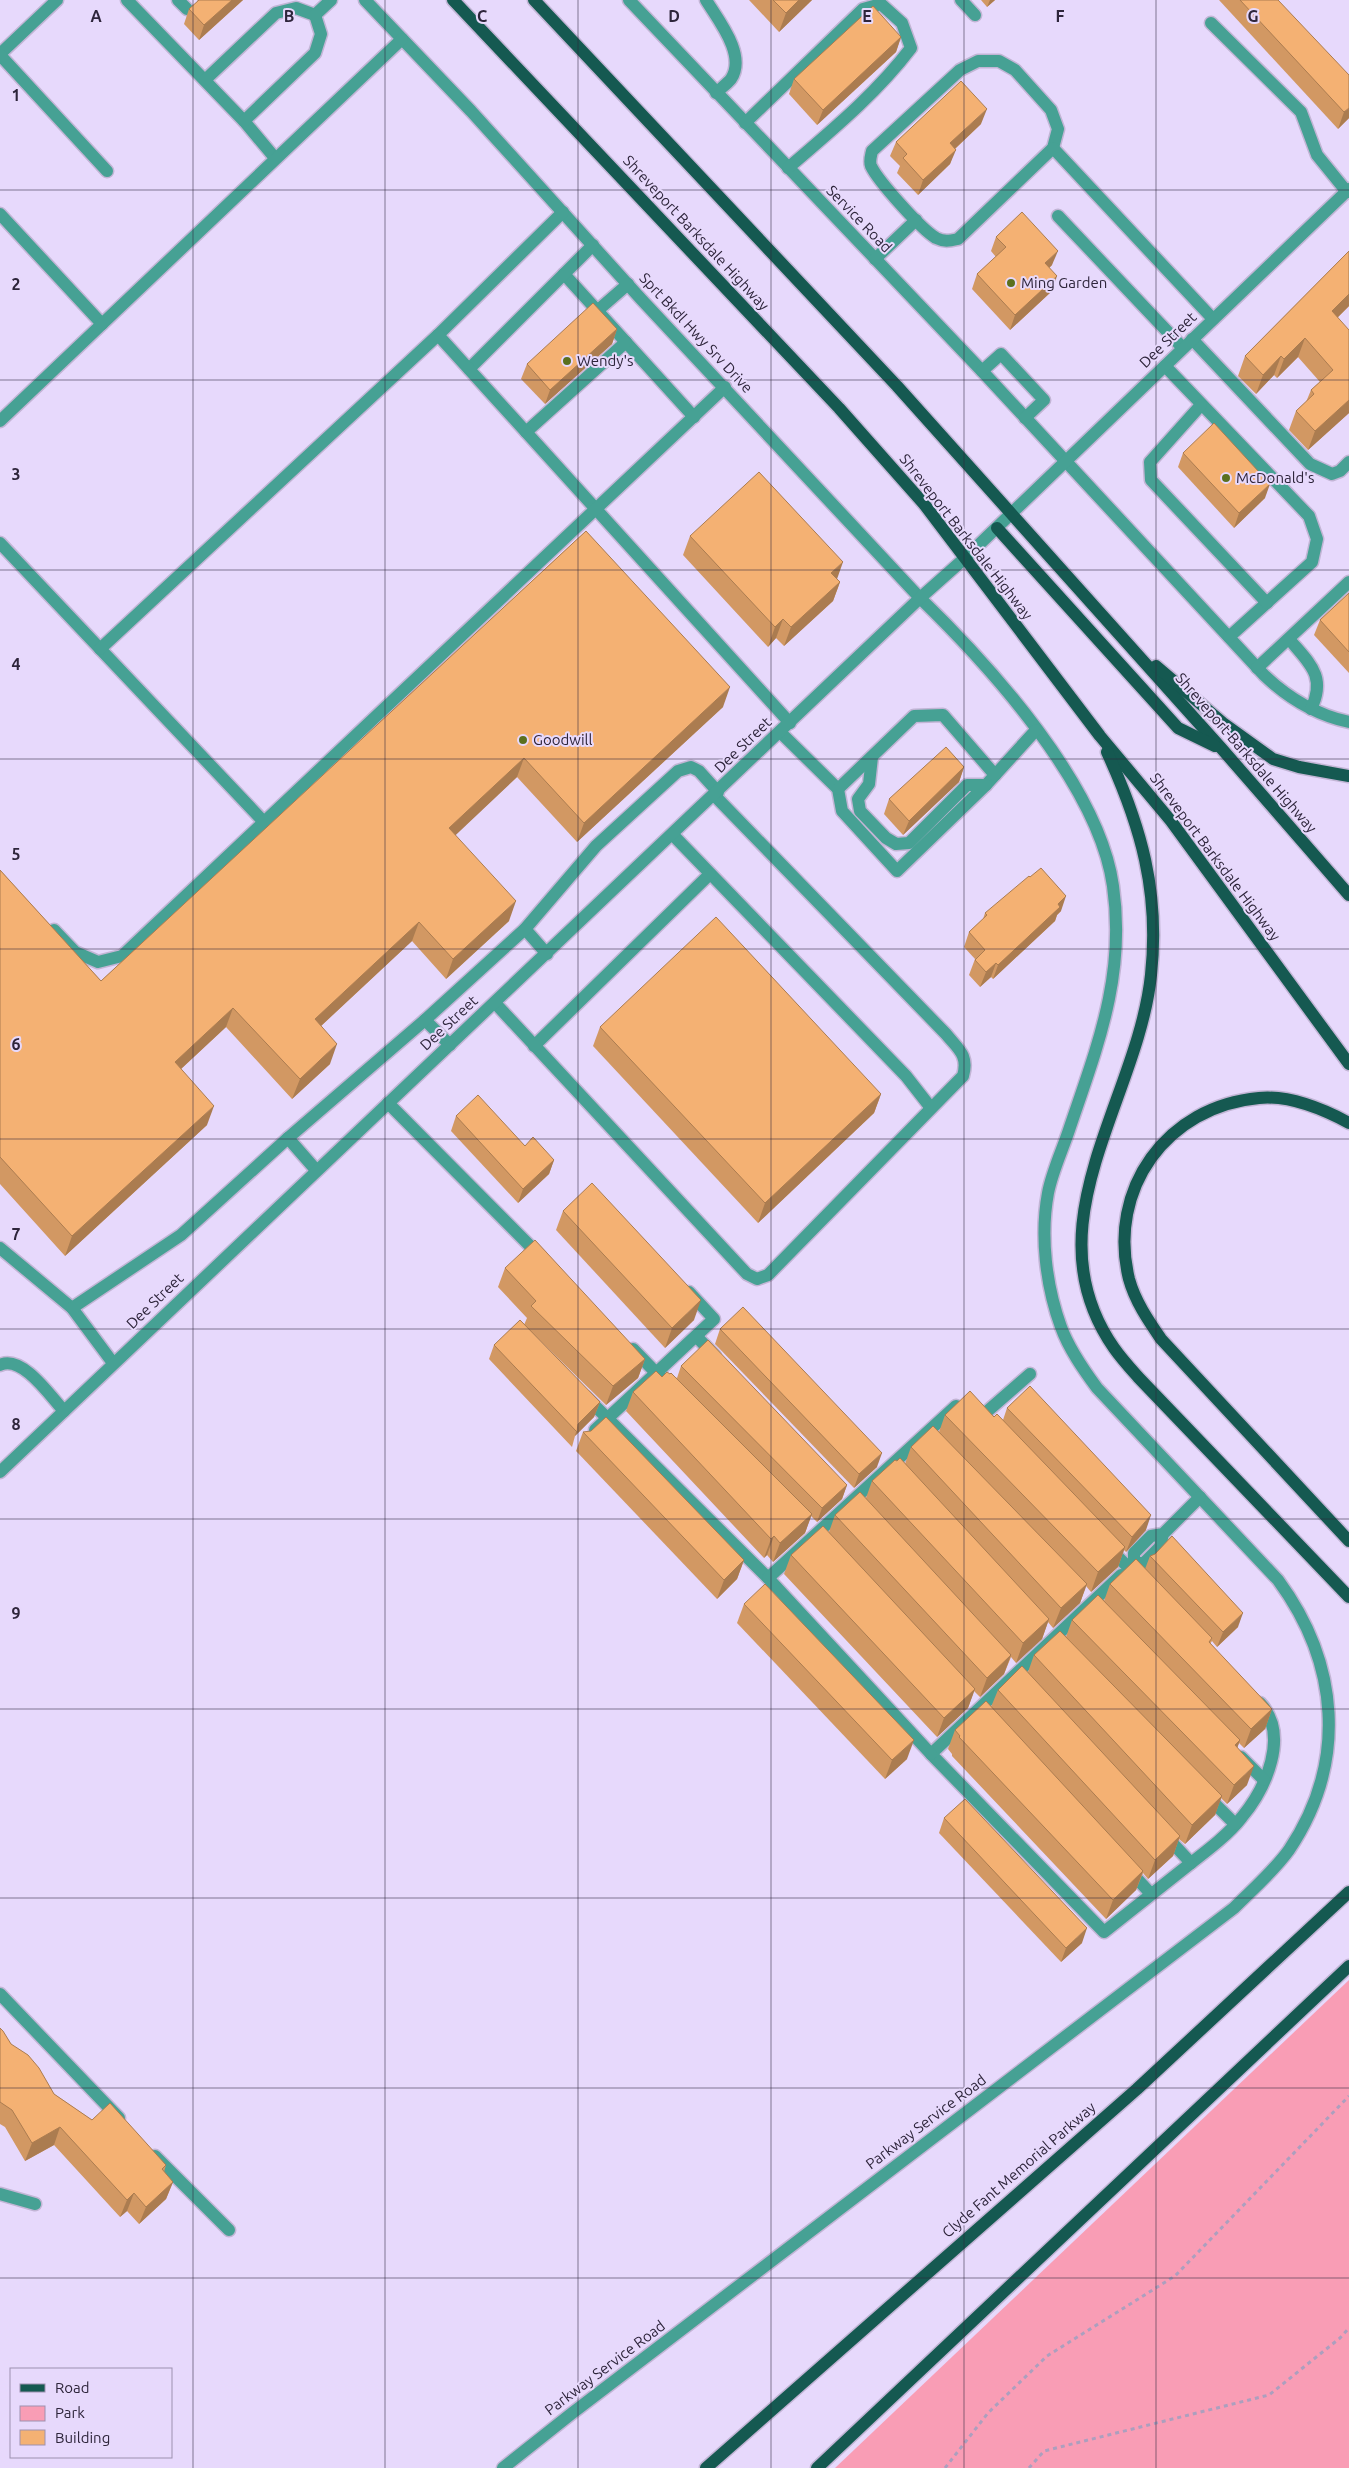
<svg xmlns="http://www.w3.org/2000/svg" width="1349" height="2468" font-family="Ubuntu,sans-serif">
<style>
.green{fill:#f99db5}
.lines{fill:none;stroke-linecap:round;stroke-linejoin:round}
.minor-casing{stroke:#c2b5d5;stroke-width:15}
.major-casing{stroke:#c2b5d5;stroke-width:15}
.path{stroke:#ac9fbe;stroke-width:3;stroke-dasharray:4 4;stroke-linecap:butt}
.minor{stroke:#46a194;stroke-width:12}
.major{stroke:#155951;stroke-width:12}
.wall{fill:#d29863}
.shaded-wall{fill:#ab7c50}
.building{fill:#f4b173;stroke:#ab7c50}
.grid{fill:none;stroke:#2e253b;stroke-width:1;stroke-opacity:0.55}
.poi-dot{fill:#5b701f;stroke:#e7d9fc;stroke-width:2}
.labels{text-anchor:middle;stroke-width:4;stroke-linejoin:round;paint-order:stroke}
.street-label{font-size:15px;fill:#2e253b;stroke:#e7d9fc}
.poi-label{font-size:15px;fill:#2e253b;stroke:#e7d9fc;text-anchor:start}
.grid-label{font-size:16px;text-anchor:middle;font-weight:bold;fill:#2e253b;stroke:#e7d9fc;stroke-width:4;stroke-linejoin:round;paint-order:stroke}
</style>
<rect width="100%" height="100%" fill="#e7d9fc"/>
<path class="green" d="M1349,1980v488h-514z"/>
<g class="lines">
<g class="minor-casing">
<g id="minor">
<path d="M127,0l117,121 31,37"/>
<path d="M178,0l9,9"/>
<path d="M365,0l106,111 170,188 279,299c71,69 179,188 193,288 13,90 -16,161 -44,244 -7,21 -17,42 -21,63 -8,43 -2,93 13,134 8,22 22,42 36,61l181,192c61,83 70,182 11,270 -15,21 -36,39 -55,58l-663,506 -68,54"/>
<path d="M629,0l353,371 282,304c24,23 53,40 85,47"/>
<path d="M706,0c12,20 41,55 25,79 -4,5 -10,9 -15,14"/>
<path d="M961,0l14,15"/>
<path d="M1211,23l90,89 16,43 30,37"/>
<path d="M0,54l57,-54"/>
<path d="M0,55l107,116"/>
<path d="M978,61h21l16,9 36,40 7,19 -5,19 -95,91c-9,2 -14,3 -22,-1 -15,-9 -58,-57 -65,-72 -2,-5 0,-10 1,-15l88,-81z"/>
<path d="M205,80l71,-67 20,-5 19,7"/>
<path d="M244,121l71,-68 6,-19 -6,-19 16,-15"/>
<path d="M745,123l118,-114 18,-5 21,19 9,25c-35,46 -80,83 -123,120"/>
<path d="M1053,148l160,171"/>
<path d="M0,214l102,110"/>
<path d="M1058,216l125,132"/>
<path d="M875,259l41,-39"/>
<path d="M564,274l130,143"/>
<path d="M597,311l31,-27"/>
<path d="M438,335l125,-123"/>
<path d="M1192,339l118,125 22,10 8,-3 9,-9"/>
<path d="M1165,366l144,150 8,23 -5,23 -83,75"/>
<path d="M469,369l124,-124"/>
<path d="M982,371l19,-17 43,46 -19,18"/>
<path d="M1201,405l-51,57 1,18 116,123"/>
<path d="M0,421l402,-382"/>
<path d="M526,432l100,-90"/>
<path d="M0,543l264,279"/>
<path d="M1289,639c20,24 38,37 22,70"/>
<path d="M100,649l338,-314 352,388"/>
<path d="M1257,668l92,-86"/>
<path d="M780,732l58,57 4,22 55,60 89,-86 50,-55"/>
<path d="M872,757l-3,27 -11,15 2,12 26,27 10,6 13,-1 58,-58h19"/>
<path d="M838,789l76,-73 29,-1 52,60"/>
<path d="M673,835l233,241 25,32"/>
<path d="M525,929l22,25"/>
<path d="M54,930l21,22 23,10 24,-6 603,-569"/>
<path d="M495,1003l252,271 10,5 11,-4 195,-199c6,-21 -5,-27 -17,-42l-232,-239"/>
<path d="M425,1020l25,25"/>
<path d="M534,1046l176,-172"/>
<path d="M388,1103l153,154"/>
<path d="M288,1138l28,32"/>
<path d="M0,1248l72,60 41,55"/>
<path d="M72,1308l109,-73 107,-97 137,-118 100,-91 71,-83 82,-75 13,-4 8,4 19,21"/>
<path d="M696,1336l19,20"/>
<path d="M633,1349l33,34"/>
<path d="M0,1365c22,-11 51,32 64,46"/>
<path d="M586,1397l182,181"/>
<path d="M983,1415l47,-41"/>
<path d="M595,1430l119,-111 -25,-27"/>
<path d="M0,1472l920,-874 45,-40 384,-369"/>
<path d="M1163,1534l-12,2 -17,17v10h10l16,-16 3,-13 37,-37"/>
<path d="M1108,1547l32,32"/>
<path d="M1121,1575l-190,179 173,178c29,-23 58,-46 87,-69 17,-13 38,-29 51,-46 24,-29 48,-82 18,-114"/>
<path d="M931,1754l-163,-176 188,-172"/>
<path d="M1241,1757l23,23"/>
<path d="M1206,1795l29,29"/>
<path d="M1165,1835l26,28"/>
<path d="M1128,1869l23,25"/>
<path d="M0,1994l119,124"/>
<path d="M155,2156l74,74"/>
<path d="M0,2194l35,10"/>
</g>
</g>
<g class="major-casing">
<g id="major">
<path d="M453,0l386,408 85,96 176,232 71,85 178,243"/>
<path d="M534,0l363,386 325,363 127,146"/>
<path d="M997,528l181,200 37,18"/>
<path d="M1156,666l67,57 50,36 26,8 50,9"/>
<path d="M1107,752c34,74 53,140 44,223 -13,125 -123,250 -37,373 7,10 16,20 24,29l211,220"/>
<path d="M1349,1123c-26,-14 -60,-28 -90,-25 -92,8 -152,91 -130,181 6,22 19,41 32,60l188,202"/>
<path d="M706,2468l431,-379 212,-197"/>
<path d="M817,2468l532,-502"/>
</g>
</g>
<g class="path">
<path d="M945,2468l43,-55 59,-57 128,-80 174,-180"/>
<path d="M1029,2468l15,-17 225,-56 71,-57 9,-10"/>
</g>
<use href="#minor" class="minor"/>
<use href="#major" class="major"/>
</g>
<g class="wall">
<path d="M197,0h46l-44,40 -15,-16 5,-15 9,-8z"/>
<path d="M749,0h63l-33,32z"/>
<path d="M981,0h14l-8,7z"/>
<path d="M1219,0h59l71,118 -11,11z"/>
<path d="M901,37l-5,15 -79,73 -28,-31 5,-15z"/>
<path d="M981,124l-26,25 -5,15 -32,31 -21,-22 3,-7 -10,-10 6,-14z"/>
<path d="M996,237l56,28 -3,3 3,23 -42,39 -38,-41 5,-15 19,-17 -5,-6z"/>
<path d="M1349,251v55l-11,11 11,96 -41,37 -19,-20 7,-19 10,-9 5,-12 9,-8 -22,-25 -21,21 -3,-3 -18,19 -18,-18 7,-20z"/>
<path d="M617,329l-5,15 -67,60 -24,-25 6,-15z"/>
<path d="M1183,453l82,45 -31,30 -56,-61z"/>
<path d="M586,531l137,176 -146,135 -60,-65 -62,58 54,86 -63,58 -34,-38 -91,85 9,38 -38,35 -66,-72 -45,42 26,56 -142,131 -65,-72v-314l101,111z"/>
<path d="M690,536l150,46 -7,19 -49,45 -8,-8 -8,9 -85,-92z"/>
<path d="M1349,593v80l-35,-38 6,-15z"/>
<path d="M964,767l-5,15 -56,53 -19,-21 5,-15z"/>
<path d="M1061,911l-4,4 -2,6 -62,58 -2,-2 -11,10 -11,-12 6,-16 -11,-12 5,-15 14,-13 2,-6z"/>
<path d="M600,1027l281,67 -7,19 -116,110 -165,-177z"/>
<path d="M456,1116l69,30 29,14 -5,14 -31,29 -67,-72z"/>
<path d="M563,1211l131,109 -29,28 -109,-118z"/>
<path d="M505,1268l140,91 -7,19 -32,27 -82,-80 3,-7 -29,-31z"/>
<path d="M720,1329l157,138 -23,21 -139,-144z"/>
<path d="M494,1345l106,57 -6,15 -19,19 -3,11 -83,-88z"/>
<path d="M681,1366l166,119 -5,14 -25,23 -6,-6 -6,17 -32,29 -6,-7 -3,3 -138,-147 7,-19 29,-15 8,-3 7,4z"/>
<path d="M1007,1408l139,122 -20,22 -2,-2 -6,17 -27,25 -5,-6 -6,17 -27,25 -5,-6 -6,17 -26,24 -5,-6 -7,17 -24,23 -6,-6 -6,17 -31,29 -153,-163 7,-19 38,-23 6,-17 31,-17 6,-17 25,-20 8,3 6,-17 28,-15 6,-17 49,2 9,3z"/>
<path d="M583,1432l161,128 -7,19 -20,20 -141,-148z"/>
<path d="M1150,1556l88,71 -21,20 -5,-6 -2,3 62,65 -7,20 -21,19 -5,-5 -2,5 10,37 -20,19 -6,-6 -6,17 -30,29 -6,-5 -6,17 -25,23 -5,-6 -7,17 -30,29 -154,-163v-2l-4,-5 7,-19 36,-23 7,-17 30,-18 6,-17 32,-18 6,-17 32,-19 6,-17 35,-15z"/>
<path d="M744,1604l163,155 -22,20 -148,-156z"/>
<path d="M944,1818l138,125 -21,19 -122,-129z"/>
<path d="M0,2028l11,16 43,50 38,26 74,45 -2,7 9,10 -7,17 -27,25 -12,-13 -7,6 -66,-72 -29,16 -20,-34 -5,-3z"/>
</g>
<g class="shaded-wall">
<path d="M232,0h11l-44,40 5,-15z"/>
<path d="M799,0h13l-33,32 7,-19z"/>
<path d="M990,0h5l-8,7z"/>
<path d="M901,37l-5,15 -79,73 6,-15z"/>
<path d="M1349,108v10l-11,11 6,-17z"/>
<path d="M987,109l-6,15 -36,34 5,-15z"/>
<path d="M956,150l-6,14 -32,31 5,-15z"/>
<path d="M1058,251l-6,14 -13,13 6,-15z"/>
<path d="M1057,276l-5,15 -42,39 5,-15z"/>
<path d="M1349,294v12l-24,24 7,-19z"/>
<path d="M617,329l-5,15 -67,60 5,-14z"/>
<path d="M1305,338l-7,19 -21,21 7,-19z"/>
<path d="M1281,356l-7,19 -18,19 7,-19z"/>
<path d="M1349,400v13l-41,37 7,-19z"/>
<path d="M1270,484l-5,14 -31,30 5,-15z"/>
<path d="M843,562l-7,20 -5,-9z"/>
<path d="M840,582l-7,19 -49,45 7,-19z"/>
<path d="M783,619l-7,19 -8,9 7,-20z"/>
<path d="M730,687l-7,20 -146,135 7,-19z"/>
<path d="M524,758l-7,19 -75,71 7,-20z"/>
<path d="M964,767l-5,15 -56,53 6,-14z"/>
<path d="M1066,896l-5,15 -4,4 -2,6 -62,58 5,-14z"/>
<path d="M516,901l-7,20 -63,58 7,-20z"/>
<path d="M419,922l-7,19 -105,98 8,-20z"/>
<path d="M996,963l-5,14 -11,10 6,-15z"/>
<path d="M233,1008l-7,19 -58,54 7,-19z"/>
<path d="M337,1044l-7,20 -38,35 8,-20z"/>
<path d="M881,1094l-7,19 -116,110 7,-20z"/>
<path d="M214,1106l-7,19 -142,131 7,-20z"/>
<path d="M554,1160l-5,14 -31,29 5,-14z"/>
<path d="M701,1300l-7,20 -29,28 7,-20z"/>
<path d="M645,1359l-7,19 -32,27 7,-19z"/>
<path d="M600,1402l-6,15 -19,19 3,-12z"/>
<path d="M882,1453l-5,14 -23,21 5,-14z"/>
<path d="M847,1485l-5,14 -25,23 5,-14z"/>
<path d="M812,1514l-7,19 -32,29 7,-19z"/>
<path d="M1151,1515l-5,15 -20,22 6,-15z"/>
<path d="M774,1536l-7,19 -3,3 7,-19z"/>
<path d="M1125,1547l-7,20 -27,25 7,-20z"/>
<path d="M744,1560l-7,19 -20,20 7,-19z"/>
<path d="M1087,1584l-7,19 -27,25 8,-20z"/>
<path d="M1243,1613l-5,14 -21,20 6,-15z"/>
<path d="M1049,1619l-7,20 -26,24 7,-20z"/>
<path d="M1011,1655l-7,19 -24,23 7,-19z"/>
<path d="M975,1689l-7,19 -31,29 7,-19z"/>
<path d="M1272,1709l-7,20 -21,19 7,-19z"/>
<path d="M914,1740l-7,19 -22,20 7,-19z"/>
<path d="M1240,1740l-7,20 2,-15z"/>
<path d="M1254,1766l-7,19 -20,19 7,-19z"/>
<path d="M1222,1796l-7,19 -30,29 7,-19z"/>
<path d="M1180,1836l-7,20 -25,23 7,-19z"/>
<path d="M1143,1871l-7,19 -30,29 7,-19z"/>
<path d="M1087,1928l-5,15 -21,19 5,-14z"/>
<path d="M60,2127l-6,18 -29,16 7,-18z"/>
<path d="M173,2182l-7,17 -27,25 7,-17z"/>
<path d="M134,2193l-7,18 -7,6 7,-17z"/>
</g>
<g class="building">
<path d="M199,0h33l-28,25 -15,-16z"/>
<path d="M773,0h26l-13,13z"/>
<path d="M1240,0h38l71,75v33l-5,4z"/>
<path d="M873,6l28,31 -78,73 -29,-31z"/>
<path d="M961,81l26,28 -37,34 6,7 -33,30 -20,-22 4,-4 -11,-12z"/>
<path d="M1022,212l36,39 -13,12 12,13 -42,39 -38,-41 29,-27 -10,-10z"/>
<path d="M1349,251v43l-17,17 17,19v70l-34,31 -19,-20 18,-17 -3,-4 22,-20 -28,-32 -21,21 -3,-3 -18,19 -18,-19z"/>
<path d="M593,303l24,26 -67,61 -23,-26z"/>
<path d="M1214,423l56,61 -31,29 -56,-60z"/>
<path d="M759,472l84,90 -12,11 9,9 -49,45 -8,-8 -8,8 -85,-91z"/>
<path d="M586,531l144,156 -146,136 -60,-65 -75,70 67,73 -63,58 -34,-37 -104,97 22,25 -37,35 -67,-71 -58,54 39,44 -142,130 -72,-79v-287l101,111z"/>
<path d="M1349,593v59l-29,-32z"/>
<path d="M946,747l18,20 -55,54 -20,-22z"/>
<path d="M1041,868l25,28 -8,8 2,3 -62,58 -2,-2 -10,9 -11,-12 10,-10 -16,-18 18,-17 -2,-2 44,-37 1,1z"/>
<path d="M716,917l165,177 -116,109 -165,-176z"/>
<path d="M478,1095l47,51 8,-9 21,23 -31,29 -67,-73z"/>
<path d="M592,1183l109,117 -29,28 -109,-117z"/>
<path d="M535,1240l110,119 -32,27 -82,-80 5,-5 -31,-33z"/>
<path d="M743,1307l139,146 -23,21 -139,-145z"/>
<path d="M520,1320l80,82 -22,22 -1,8 -83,-87z"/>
<path d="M708,1340l139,145 -25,23 -141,-142z"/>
<path d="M656,1371l6,6 5,-5 3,2 1,-1 141,141 -32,29 -6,-7 -3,3 -138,-147z"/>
<path d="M1030,1386l121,129 -19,22 -125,-129z"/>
<path d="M970,1391l24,26 3,-3 128,133 -27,25 -153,-157z"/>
<path d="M606,1417l138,143 -20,20 -141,-148 8,-1z"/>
<path d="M933,1426l154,158 -26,24 -150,-161z"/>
<path d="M900,1458l149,161 -26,24 -151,-162 23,-21 2,1z"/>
<path d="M860,1492l151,163 -24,23 -152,-163z"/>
<path d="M823,1526l152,163 -31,29 -153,-163z"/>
<path d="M1172,1536l71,77 -20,19 -73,-76 5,-2z"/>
<path d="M1136,1559l76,79 -3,4 63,67 -21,20 -141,-145z"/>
<path d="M765,1584l149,156 -22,20 -148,-156z"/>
<path d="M1098,1595l142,145 -5,5 19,21 -20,19 -162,-165z"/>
<path d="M1060,1631l162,165 -30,29 -158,-170z"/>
<path d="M1022,1666l158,170 -25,24 -157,-170z"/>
<path d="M986,1701l157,170 -30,29 -154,-163 1,-1 -5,-6z"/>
<path d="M965,1799l122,129 -21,20 -122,-130z"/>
<path d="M0,2028l3,3 8,13 17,11 11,13 15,26 38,26 18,-17 56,62 -4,4 11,13 -27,25 -12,-14 -7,7 -67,-73 -28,16 -20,-33 -12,-8z"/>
</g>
<path class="grid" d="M193,0v2468M385,0v2468M578,0v2468M771,0v2468M964,0v2468M1156,0v2468M0,190h1349M0,380h1349M0,570h1349M0,759h1349M0,949h1349M0,1139h1349M0,1329h1349M0,1519h1349M0,1709h1349M0,1898h1349M0,2088h1349M0,2278h1349"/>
<g class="poi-dot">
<circle cx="1011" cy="283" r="5"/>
<circle cx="567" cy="361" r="5"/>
<circle cx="1226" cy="478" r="5"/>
<circle cx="523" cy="740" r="5"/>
</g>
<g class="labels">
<g class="street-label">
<text transform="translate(859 219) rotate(46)" y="5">Service Road</text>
<text transform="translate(696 233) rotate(47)" y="5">Shreveport Barksdale Highway</text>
<text transform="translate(696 333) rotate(47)" y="5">Sprt Bkdl Hwy Srv Drive</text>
<text transform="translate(1168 340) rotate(-44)" y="5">Dee Street</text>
<text transform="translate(966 537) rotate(52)" y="5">Shreveport Barksdale Highway</text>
<text transform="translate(743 745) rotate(-44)" y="5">Dee Street</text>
<text transform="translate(1246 753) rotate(49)" y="5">Shreveport-Barksdale Highway</text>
<text transform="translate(1215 857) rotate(53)" y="5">Shreveport Barksdale Highway</text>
<text transform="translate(449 1023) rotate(-43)" y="5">Dee Street</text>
<text transform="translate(155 1301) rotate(-44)" y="5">Dee Street</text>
<text transform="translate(926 2122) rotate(-37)" y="5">Parkway Service Road</text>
<text transform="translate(1019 2170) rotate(-41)" y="5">Clyde Fant Memorial Parkway</text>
<text transform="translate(605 2368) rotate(-37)" y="5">Parkway Service Road</text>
</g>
<g class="poi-label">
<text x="1021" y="288">Ming Garden</text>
<text x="577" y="366">Wendy's</text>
<text x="1236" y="483">McDonald's</text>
<text x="533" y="745">Goodwill</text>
</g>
</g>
<g class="grid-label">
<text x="96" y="22">A</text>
<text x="289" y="22">B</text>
<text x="482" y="22">C</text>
<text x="674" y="22">D</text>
<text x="867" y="22">E</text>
<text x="1060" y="22">F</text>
<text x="1253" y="22">G</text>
<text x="16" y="101">1</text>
<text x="16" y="290">2</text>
<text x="16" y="480">3</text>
<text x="16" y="670">4</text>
<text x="16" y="860">5</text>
<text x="16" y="1050">6</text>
<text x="16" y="1240">7</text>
<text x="16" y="1430">8</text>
<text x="16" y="1619">9</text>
</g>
<rect x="10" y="2368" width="162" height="90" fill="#e7d9fc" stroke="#9d91af"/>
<rect x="20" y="2384" width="25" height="8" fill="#155951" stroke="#9d91af"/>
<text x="55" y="2393" font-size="15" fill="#2e253b">Road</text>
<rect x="20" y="2406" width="25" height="15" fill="#f99db5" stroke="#9d91af"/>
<text x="55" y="2418" font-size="15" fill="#2e253b">Park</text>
<rect x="20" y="2430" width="25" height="15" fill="#f4b173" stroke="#9d91af"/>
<text x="55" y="2443" font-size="15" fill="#2e253b">Building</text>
</svg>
